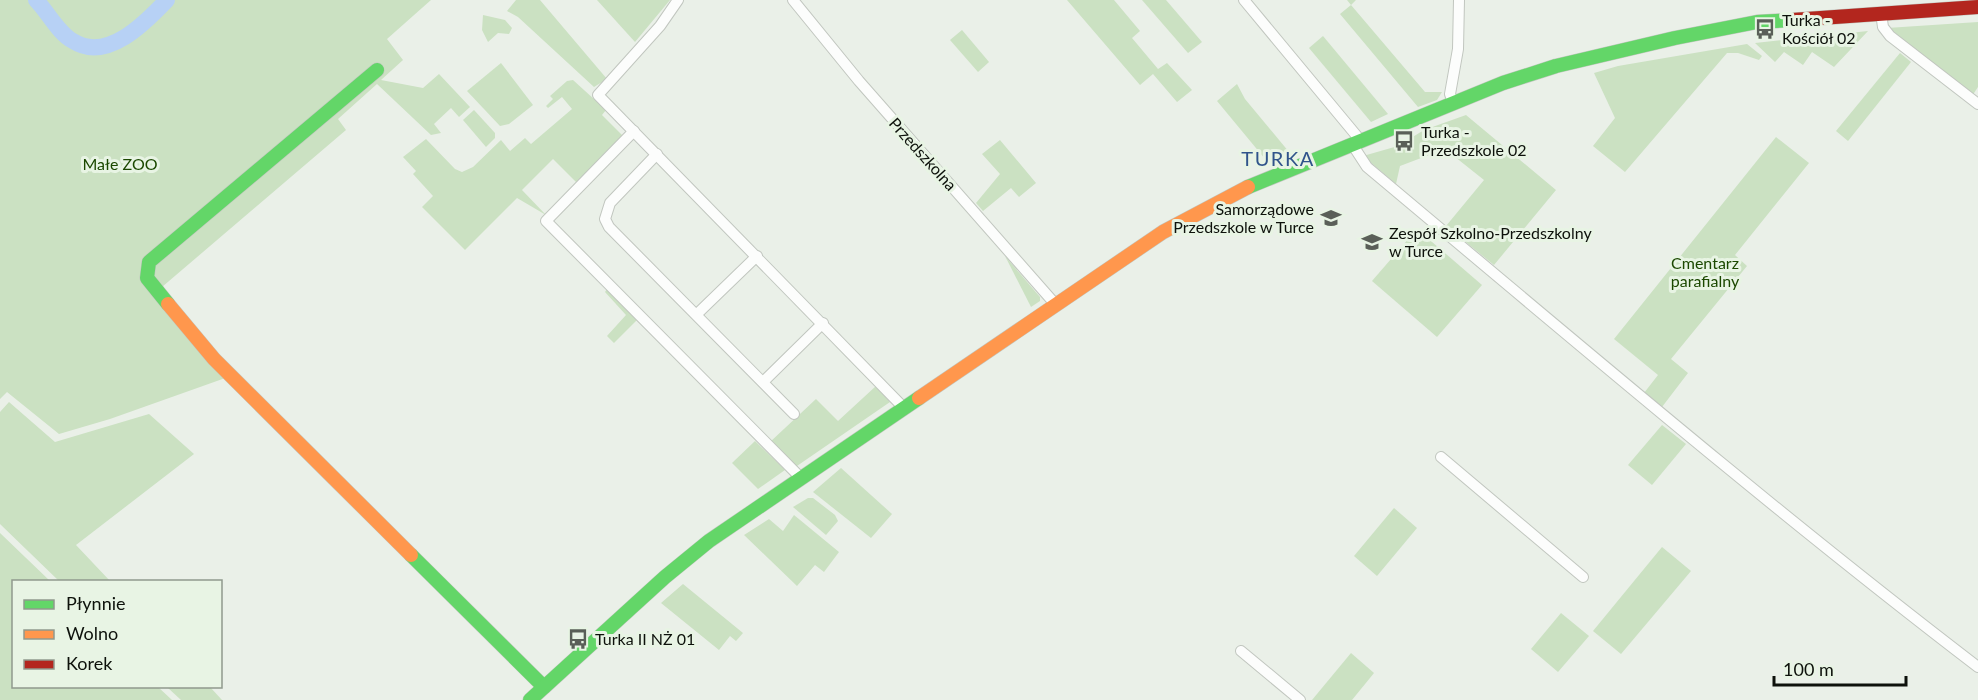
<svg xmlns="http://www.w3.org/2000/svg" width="1978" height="700" font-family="Lato,sans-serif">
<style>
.green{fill:#cbe1c2}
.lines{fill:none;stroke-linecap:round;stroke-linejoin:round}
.river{stroke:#b7d1f5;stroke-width:16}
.street-casing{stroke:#c1c6bf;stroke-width:12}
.fast-casing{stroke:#c1c6bf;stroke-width:15}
.slow-casing{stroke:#c1c6bf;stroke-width:15}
.jam-casing{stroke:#c1c6bf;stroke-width:15}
.street{stroke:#fcfdfc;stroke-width:10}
.fast{stroke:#63d668;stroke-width:14}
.slow{stroke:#ff974d;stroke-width:14}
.jam{stroke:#b3261e;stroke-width:14}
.labels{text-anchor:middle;stroke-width:6;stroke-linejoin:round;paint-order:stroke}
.poi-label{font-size:16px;fill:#0d110b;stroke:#e8f4e4;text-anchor:start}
.street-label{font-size:16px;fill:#0d110b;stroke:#e8f4e4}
.park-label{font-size:16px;fill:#1b4800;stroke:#e8f4e4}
.quarter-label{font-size:20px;letter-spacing:1.5px;fill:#30548b;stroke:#e8f4e4}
</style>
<rect width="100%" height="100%" fill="#eaf0e8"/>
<g class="green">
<path d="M0,0h431l-44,39 16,21 -22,20 42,8 16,-14 31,33 -11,10 -8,-9 -17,16 7,9 -10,2 -54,-51 -39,35 8,11 -184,157 69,89 -121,43 -51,15 -52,-42 -7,7z"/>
<path d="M516,0h24l67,79 -13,8 -76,-70 -11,-6z"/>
<path d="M597,0h73l-35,42z"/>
<path d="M1067,0h47l26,31 -8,7 26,31 9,-6 25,27 -15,12 -24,-28 -13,11z"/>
<path d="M1142,0h24l36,42 -14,11z"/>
<path d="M1347,0h9l-5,5 74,87h17l-5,8 -19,7 -78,-93 11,-9z"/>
<path d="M483,15l22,5 7,8 -3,6 -11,-1 -10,9 -6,-12z"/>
<path d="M1978,22v65l-6,9 -85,-68z"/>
<path d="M962,30l27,32 -11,10 -28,-32z"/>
<path d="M1868,31l-34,36 -22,-15 -9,13 -19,-13 -9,10 -20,-19z"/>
<path d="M1323,36l65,78 -17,8 -62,-74z"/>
<path d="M1747,44l15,12 -3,4 -21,-7h-11l-102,119 -32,-26 22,-28 -21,-45 24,-7z"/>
<path d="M1900,53l11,9 -63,79 -12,-10z"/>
<path d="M501,63l32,42 -24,19 -9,2 -33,-35z"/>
<path d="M573,80l33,30 -4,5 21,21 -45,48 -25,-25 -31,31 24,25 -29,-17 -52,52 -43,-43 11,-11 -20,-22 3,-3 -13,-14 23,-18 29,30 7,3 11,-5 28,-27 9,11 15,-13 6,6 41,-35 -10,-12 -14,11 -2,-2 7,-7 -3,-3 17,-15z"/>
<path d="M1237,84l8,15 49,59 -24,7 -53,-64z"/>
<path d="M474,110l21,23v5l-9,9 -23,-27z"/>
<path d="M1466,115l90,75 -62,75 -48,-39 38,-46 -39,-31 -45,17 -4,18 -33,-28 35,-10 26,-16z"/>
<path d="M1776,137l33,26 -74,92 12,11 -76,93 17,14 -26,34 -18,-14 14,-18 -44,-36z"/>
<path d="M1000,140l36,43 -17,14 -8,-9 -28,23 -7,-8 24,-29 -18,-20z"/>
<path d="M1417,229l65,56 -45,52 -65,-56z"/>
<path d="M1005,256l35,41v4l-9,6z"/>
<path d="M607,289l30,31 -23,23 -7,-7 19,-21 -21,-23z"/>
<path d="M876,386l14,16 -96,66 -25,-25 47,-44 22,22z"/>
<path d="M9,402l46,40 94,-28 45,40 -118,91 34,36h-51l-59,-57v-112z"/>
<path d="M1662,425l24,19 -34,41 -24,-20z"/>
<path d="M755,441l30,29 -27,19 -26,-26z"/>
<path d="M841,468l51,46 -21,24 -58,-46z"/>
<path d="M808,498h5l22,17 3,6 -12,14 -33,-28z"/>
<path d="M1394,508l23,20 -40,48 -23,-20z"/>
<path d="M794,515l45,37 -15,20 -9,-7 -18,21 -53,-51 25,-16 14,12z"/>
<path d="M0,533l50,48 -36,1v104l144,1 14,13h-172z"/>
<path d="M1662,547l29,24 -70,83 -28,-23z"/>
<path d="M683,584l60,49 -7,8 -6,-5 -11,14 -58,-47z"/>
<path d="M1561,613l28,23 -31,36 -27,-23z"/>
<path d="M1351,653l23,20 -22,27h-40z"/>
<path d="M167,687h43l12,13h-41z"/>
</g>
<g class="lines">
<path class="river" d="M36,0c12,12 22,33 37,41 34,22 73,-19 94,-41"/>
<g class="street-casing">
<g id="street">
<path d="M678,0l-18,26 -62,69 306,313"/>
<path d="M793,0l66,81 197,224"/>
<path d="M1244,0l117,141"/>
<path d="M1881,13l2,14 7,9 88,68"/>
<path d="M1453,103l-3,-9 8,-45 1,-49"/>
<path d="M634,131l-88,90 255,257"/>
<path d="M1352,144l15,23c202,169 402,340 611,500"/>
<path d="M657,154l-47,49 -5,16 4,8 185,187"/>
<path d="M697,314l60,-58"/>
<path d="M763,382l60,-59"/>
<path d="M1441,457l142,120"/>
<path d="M1241,651l59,49"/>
</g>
</g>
<g class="fast-casing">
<g id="fast">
<path d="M1248,187l255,-104 53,-17 119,-28 82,-16 35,-2"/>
<path d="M168,304l-21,-26 2,-16 228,-192"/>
<path d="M411,555l133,132"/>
<path d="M530,700l135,-123 44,-36 210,-143"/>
</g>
</g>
<g class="slow-casing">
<g id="slow">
<path d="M168,304l46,55 197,196"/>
<path d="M919,398l244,-166 85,-45"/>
</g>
</g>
<g class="jam-casing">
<path id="jam" d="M1792,20l186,-13"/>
</g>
<use href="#street" class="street"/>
<use href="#fast" class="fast"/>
<use href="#slow" class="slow"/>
<use href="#jam" class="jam"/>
</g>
<defs>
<g id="bus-bare" transform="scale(1.62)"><path d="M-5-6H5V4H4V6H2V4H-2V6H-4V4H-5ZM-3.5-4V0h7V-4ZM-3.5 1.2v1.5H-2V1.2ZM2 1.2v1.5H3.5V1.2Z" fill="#5a5f58" stroke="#e8f4e4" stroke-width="2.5" paint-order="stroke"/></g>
<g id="school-bare" transform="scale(1.62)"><path d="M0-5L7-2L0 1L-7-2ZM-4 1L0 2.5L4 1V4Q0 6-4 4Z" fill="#5a5f58" stroke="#e8f4e4" stroke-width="2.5" paint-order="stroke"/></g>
</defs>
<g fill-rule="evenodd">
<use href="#bus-bare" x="1765" y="29"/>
<use href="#bus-bare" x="1404" y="141"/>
<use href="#school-bare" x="1331" y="218"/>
<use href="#school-bare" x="1372" y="242"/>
<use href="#bus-bare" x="578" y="639"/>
</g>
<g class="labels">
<g class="poi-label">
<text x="1782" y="26">Turka -<tspan x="1782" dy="18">Kościół 02</tspan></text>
<text x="1421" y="138">Turka -<tspan x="1421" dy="18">Przedszkole 02</tspan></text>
<text x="1314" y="215" text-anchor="end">Samorządowe<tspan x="1314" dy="18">Przedszkole w Turce</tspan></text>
<text x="1389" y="239">Zespół Szkolno-Przedszkolny<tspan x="1389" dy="18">w Turce</tspan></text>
<text x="595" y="645">Turka II NŻ 01</text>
</g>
<g class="street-label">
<text transform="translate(923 154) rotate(48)" y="6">Przedszkolna</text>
</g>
<g class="park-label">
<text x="120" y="170">Małe ZOO</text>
<text x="1705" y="269">Cmentarz<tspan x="1705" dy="18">parafialny</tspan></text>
</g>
<g class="quarter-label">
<text x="1278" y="166">TURKA</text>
</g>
</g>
<rect x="12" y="580" width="210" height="108" fill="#e8f4e4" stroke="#90998d" stroke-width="1.5"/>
<rect x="24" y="600" width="30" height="9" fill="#63d668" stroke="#90998d" stroke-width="1.5"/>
<text x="66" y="610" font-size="18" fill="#0d110b">Płynnie</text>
<rect x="24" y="630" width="30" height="9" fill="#ff974d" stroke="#90998d" stroke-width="1.5"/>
<text x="66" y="640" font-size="18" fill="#0d110b">Wolno</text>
<rect x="24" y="660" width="30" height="9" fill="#b3261e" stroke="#90998d" stroke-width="1.5"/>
<text x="66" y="670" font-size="18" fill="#0d110b">Korek</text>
<path d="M1774 676v9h132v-9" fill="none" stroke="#0d110b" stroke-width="3"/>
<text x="1783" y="676" font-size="18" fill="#0d110b" stroke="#e8f4e4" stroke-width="4.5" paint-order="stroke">100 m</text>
</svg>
